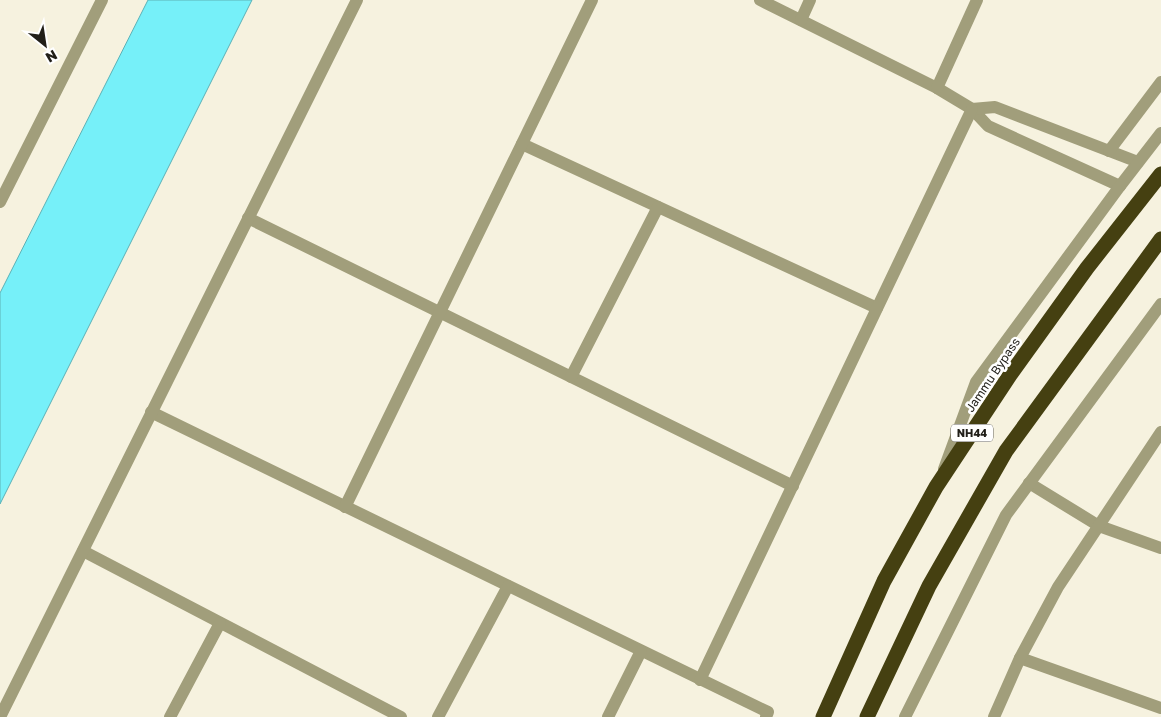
<svg xmlns="http://www.w3.org/2000/svg" width="1161" height="717" font-family="'Golos Text',sans-serif">
<style>
.water{fill:#76f0f9;stroke:#5cb1b6}
.lines{fill:none;stroke-linecap:round;stroke-linejoin:round}
.minor{stroke:#a19e7b;stroke-width:12}
.highway{stroke:#454011;stroke-width:15}
.labels{text-anchor:middle;stroke-width:5;stroke-linejoin:round;paint-order:stroke}
.shield{fill:#fff;stroke:#64625e;stroke-width:1}
.shield-label{font-size:11px;font-weight:bold;fill:#211f19}
.street-label{font-size:12px;fill:#211f19;stroke:#fff}
</style>
<rect width="100%" height="100%" fill="#f6f2df"/>
<path class="water" d="M148,0h104l-252,504v-211z"/>
<g class="lines">
<g class="minor">
<path d="M760,0l177,88 35,21 16,17 132,60"/>
<path d="M801,20l9,-20"/>
<path d="M937,88l40,-88"/>
<path d="M972,109l23,-2 143,55"/>
<path d="M522,144l355,164"/>
<path d="M1109,151l52,-69"/>
<path d="M0,202l102,-202"/>
<path d="M248,218l545,268"/>
<path d="M571,377l87,-170"/>
<path d="M151,412l617,300 -2,5"/>
<path d="M944,469l32,-87 144,-196 41,-53"/>
<path d="M1029,483l70,43 62,22"/>
<path d="M345,507l247,-507"/>
<path d="M83,551l318,166"/>
<path d="M1020,658l141,50"/>
<path d="M700,680l272,-571"/>
<path d="M0,717l357,-717"/>
<path d="M170,717l50,-94"/>
<path d="M438,717l70,-131"/>
<path d="M608,717l33,-66"/>
<path d="M905,717l101,-202 155,-211"/>
<path d="M994,717l26,-59 38,-71 103,-155"/>
</g>
<g class="highway">
<path d="M823,717l61,-136 52,-94 74,-112 77,-107 74,-94"/>
<path d="M867,717l62,-131 77,-135 155,-212"/>
</g>
</g>
<g class="labels">
<rect class="shield" x="951" y="424.5" width="42" height="17" rx="4"/>
<g class="shield-label">
<text x="972" y="437">NH44</text>
</g>
<g class="street-label">
<text transform="translate(993 375) rotate(-56)" y="4">Jammu Bypass</text>
</g>
</g>
<g transform="translate(45 45) rotate(150)" stroke="#ffffff" stroke-width="4" paint-order="stroke">
<path d="M0-4L9 19L0 12L-9 19Z" fill="#211f19"/>
<text y="-8" font-size="14" font-weight="bold" text-anchor="middle" fill="#211f19">N</text>
</g>
</svg>
